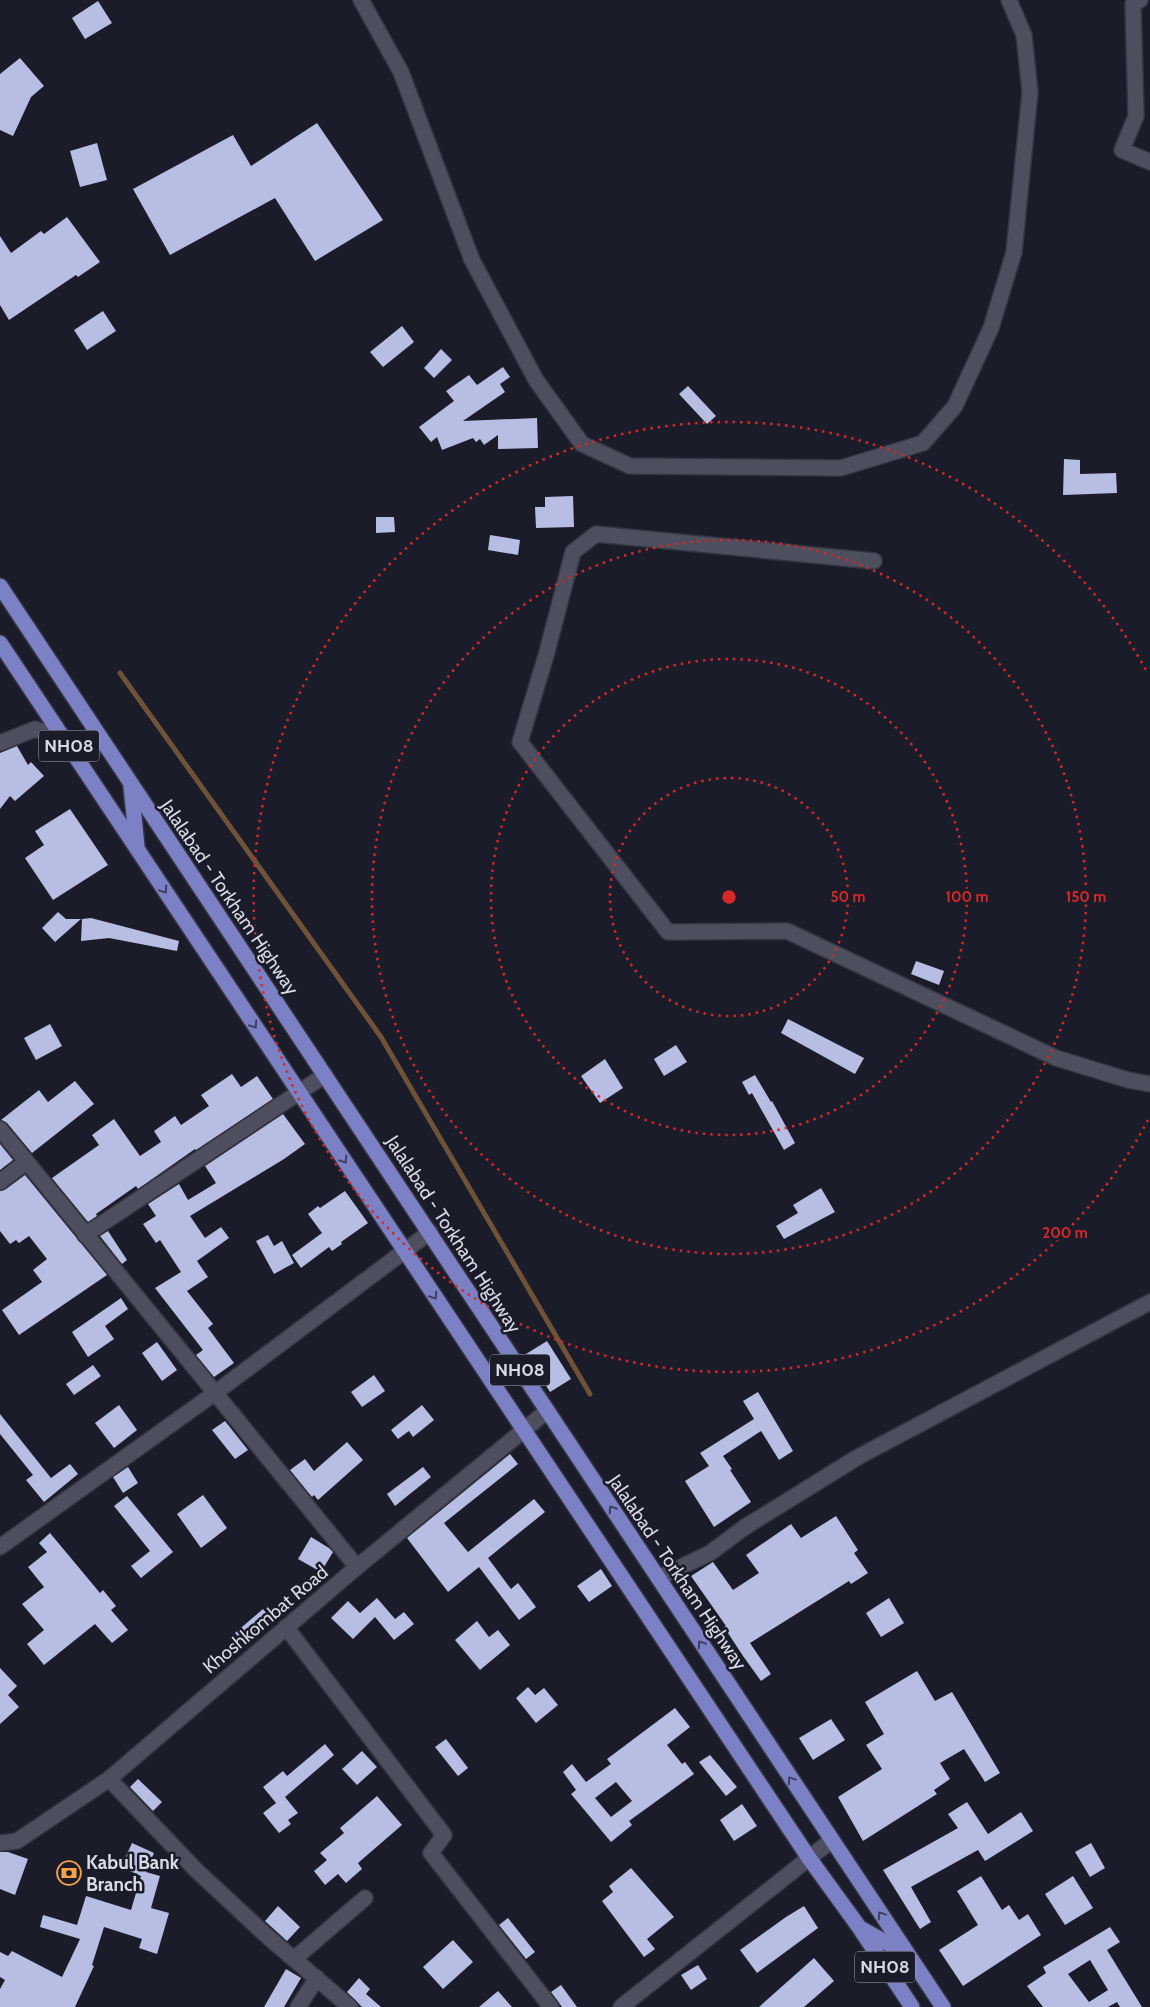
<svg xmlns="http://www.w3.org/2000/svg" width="1150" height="2007" font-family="Cabin,sans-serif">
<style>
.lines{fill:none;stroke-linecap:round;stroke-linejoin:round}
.stream{stroke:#6f5237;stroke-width:5}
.building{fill:#b8bde4;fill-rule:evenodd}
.minor-casing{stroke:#343540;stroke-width:18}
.tertiary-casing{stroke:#343540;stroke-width:18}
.trunk-casing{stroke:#343540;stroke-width:18}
.minor{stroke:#4d4f5f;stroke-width:15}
.tertiary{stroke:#4d4f5f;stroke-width:15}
.trunk{stroke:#7c80c4;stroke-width:15}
.oneway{stroke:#3c3f60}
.ring{fill:none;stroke:#d62828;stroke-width:2.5;stroke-dasharray:2.5 5}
.labels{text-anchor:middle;stroke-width:5;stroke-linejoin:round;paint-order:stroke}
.shield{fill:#1a1c2a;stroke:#a0a1ac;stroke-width:1}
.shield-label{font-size:18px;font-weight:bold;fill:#d9dae4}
.street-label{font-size:19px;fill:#d9dae4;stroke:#1a1c2a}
.poi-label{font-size:19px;font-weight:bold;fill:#d9dae4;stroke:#1a1c2a;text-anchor:start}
.centre{fill:#d62828;stroke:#1a1c2a;stroke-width:2.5}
.ring-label{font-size:15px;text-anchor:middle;font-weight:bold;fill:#d62828;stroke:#1a1c2a;stroke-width:5;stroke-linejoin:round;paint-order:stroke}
</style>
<rect width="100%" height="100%" fill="#1a1c2a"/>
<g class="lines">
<path class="stream" d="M120,673l261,364 209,357"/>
</g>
<g class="building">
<path d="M98,1l14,22 -27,16 -13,-21z"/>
<path d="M20,58l24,28 -13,11 -18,39 -13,-6v-56z"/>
<path d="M317,123l66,97 -68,41 -40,-63 -105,57 -37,-66 100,-54 18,31z"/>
<path d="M97,143l10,37 -27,7 -10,-36z"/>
<path d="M67,217l33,45 -22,15 -2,-2 -67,45 -9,-15v-69l11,17 30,-22 3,3z"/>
<path d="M103,311l13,20 -29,19 -13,-20z"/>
<path d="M402,326l12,16 -31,25 -13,-15z"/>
<path d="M441,349l11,11 -18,18 -10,-10z"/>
<path d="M503,367l7,10 -10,7 5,8 -42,29 74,-3 1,30 -40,1v-14l-14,10 -4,-6 -4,3 -3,-4 -31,12 -5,-13 -6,5 -12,-15 35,-26 -8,-10 23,-16 8,10z"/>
<path d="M688,386l28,30 -9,8 -28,-30z"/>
<path d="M1064,459l16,1v14l36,-1 1,20 -54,2z"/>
<path d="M573,496l1,31 -38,1 -1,-21h10v-10z"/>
<path d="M376,517h18l1,15 -19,1z"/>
<path d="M490,535l30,5 -2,15 -30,-5z"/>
<path d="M17,746l11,19 3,-3 13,14 -29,25 -5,-5 -10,13v-56z"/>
<path d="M70,809l38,56 -55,35 -28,-42 19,-13 -9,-14z"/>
<path d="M58,912l8,7h15l-26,23 -13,-14z"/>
<path d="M91,918l88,23 -2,10 -68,-13 -28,3 1,-22z"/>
<path d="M916,961l28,10 -5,14 -28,-11z"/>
<path d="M788,1019l76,39 -9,16 -74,-41z"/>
<path d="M50,1024l12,22 -26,14 -12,-22z"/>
<path d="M676,1045l11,17 -23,14 -10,-17z"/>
<path d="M605,1059l18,29 -23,15 -19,-27z"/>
<path d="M232,1074l9,13 16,-11 16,23 -77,51 -1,-1 -57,40 -2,-3 -40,28 1,2 -9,6 -36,-44 47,-33 -7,-10 22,-16 26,37 21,-14 -7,-11 21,-15 6,9 28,-19 -8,-11z"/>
<path d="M755,1075l16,27 1,-1 23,42 -11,7 -32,-57 -3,2 -7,-13z"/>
<path d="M75,1081l19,23 -62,49 -25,-30 -6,-3 38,-30 9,12z"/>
<path d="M283,1114l22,30 -21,15 -94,57 15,22 16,-11 8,11 -32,23 11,16 -21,14 26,33 -5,4 26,35 -20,14 -18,-22 7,-5 -48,-62 26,-16 -21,-32 -4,3 -13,-19 13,-8 -8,-12 31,-20 9,16 28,-17 -11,-17z"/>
<path d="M0,1144l13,16 -13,10z"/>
<path d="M25,1175l82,100 -88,60 -17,-25 40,-28 -9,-12 14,-11 -18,-23 -10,7 -3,-3 -6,4 -10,-13v-40l6,-2z"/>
<path d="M821,1188l14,24 -51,27 -8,-13 22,-13 -5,-8z"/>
<path d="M345,1191l23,32 -27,19 1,2 -10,7 -3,-4 -28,21 -9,-13 30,-22 -14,-19 10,-8 2,2z"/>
<path d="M108,1231l19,29 -5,4 -22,-28z"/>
<path d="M268,1235l6,11 8,-5 12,22 -20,11 -18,-33z"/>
<path d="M121,1298l7,11 -23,17 9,13 -26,18 -16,-25z"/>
<path d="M547,1341l24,38 -21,13 -24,-38z"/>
<path d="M157,1342l20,28 -15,11 -20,-28z"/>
<path d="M93,1365l8,11 -27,19 -8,-11z"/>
<path d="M374,1375l11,16 -23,16 -11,-15z"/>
<path d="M758,1392l35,59 -14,9 -18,-29 -38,25 9,13 -2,1 21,32 -37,25 -29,-46 24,-15 -9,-13 54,-34 -11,-18z"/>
<path d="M119,1405l18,25 -23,18 -19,-25z"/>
<path d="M422,1405l12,15 -21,17 -4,-6 -11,8 -7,-9z"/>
<path d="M0,1414l51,64 19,-14 8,10 -34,28 -18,-22 7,-5 -33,-41z"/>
<path d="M225,1421l23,29 -13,9 -23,-29z"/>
<path d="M347,1442l16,18 -45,40 -4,-5 -2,2 -22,-27 15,-11 9,12z"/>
<path d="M510,1454l8,10 -74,59 24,29 66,-53 11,13 -57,46 23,31 7,-6 18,24 -17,13 -40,-53 -31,25 -41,-54z"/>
<path d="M128,1467l10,16 -15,10 -10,-16z"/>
<path d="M423,1467l8,10 -36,29 -8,-12z"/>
<path d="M203,1495l24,33 -26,20 -24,-34z"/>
<path d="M127,1496l46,56 -32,26 -10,-12 19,-15 -36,-45z"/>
<path d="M836,1516l22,34 -4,3 14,20 -17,11 -2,-3 -99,62 21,31 -10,7 -18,-25 -19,-29 2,-1 -35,-50 22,-14 20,28 26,-17 -13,-18 45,-31 10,14z"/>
<path d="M50,1533l50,60 3,-3 13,16 -5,4 17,20 -16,13 -17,-19 -51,41 -17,-21 17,-14 -22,-26 22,-17 -16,-20 19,-15 -8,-9z"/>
<path d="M311,1537l18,11 4,4 -12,20 -23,-13z"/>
<path d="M601,1569l11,17 -23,16 -12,-16z"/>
<path d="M377,1598l18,21 9,-7 10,12 -20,16 -19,-23 -22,22 -22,-21 17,-17 12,12z"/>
<path d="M889,1598l15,25 -23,14 -15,-24z"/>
<path d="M263,1609l8,10 -27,24 -9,-10z"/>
<path d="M477,1621l12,16 9,-7 12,15 -30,25 -25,-30z"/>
<path d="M0,1668l17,18 -9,9 11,12 -19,17z"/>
<path d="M917,1671l18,30 17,-9 48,81 -15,9 -21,-33 -24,14 10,16 -16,11 3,4 -74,47 -25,-44 44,-28 -16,-24 18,-11 -19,-32z"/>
<path d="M528,1687l7,8 9,-7 14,17 -22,18 -20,-25z"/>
<path d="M675,1708l15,19 -23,18 15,19 3,-2 9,12 -65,47 3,4 -21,17 -40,-48 5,-4 -13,-18 9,-8 14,18 25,-18 -4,-5zM616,1782l16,19 -21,16 -16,-19z"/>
<path d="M831,1719l14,21 -32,20 -14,-22z"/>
<path d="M446,1739l22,29 -10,8 -23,-29z"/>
<path d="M325,1744l9,11 -49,42 13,16 -10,7 3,4 -12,9 -16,-20 13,-10 -13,-16 20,-16 4,5z"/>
<path d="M362,1751l15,16 -20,18 -15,-16z"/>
<path d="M710,1755l27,32 -11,9 -27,-34z"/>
<path d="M138,1779l24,23 -9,9 -23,-24z"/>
<path d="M377,1796l25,29 -44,38 4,6 -16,14 -8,-9 -13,11 -11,-14 13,-11 -7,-7 24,-20 -4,-5z"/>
<path d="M967,1802l21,32 33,-22 12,19 -48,30 -7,-11 -67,37 20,35 -11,7 -37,-59 75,-42 -10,-14z"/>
<path d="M742,1804l15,22 -23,15 -14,-21z"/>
<path d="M132,1843l22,10 -8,19 14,4 -9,32 18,5 -12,41 -18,-6 3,-9 -38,-12 -12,38 2,1 -19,41h-75v-18l5,-9 -5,-3v-25l8,4 4,-5 50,26 18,-38 -40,-12 3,-12 34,10 9,-29 45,14 10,-34 -20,-9z"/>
<path d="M1091,1843l14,25 -15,9 -15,-25z"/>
<path d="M0,1852h8l20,7 -13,36 -15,-6z"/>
<path d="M631,1868l43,49 -27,22 8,10 -11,8 -42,-56 11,-9 -4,-6z"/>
<path d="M981,1876l21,34 7,-5 10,15 9,-6 13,21 -78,51 -24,-36 39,-25 -21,-34z"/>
<path d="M1073,1876l20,32 -28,17 -20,-31z"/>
<path d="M278,1906l22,21 -13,14 -22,-20z"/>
<path d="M804,1906l14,22 -61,45 -17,-23 46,-33z"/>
<path d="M508,1918l27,34 -9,7 -27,-34z"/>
<path d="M1110,1927l10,15 -13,8 35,57h-22l-3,-5 -9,5h-65l-16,-21 19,-13 -3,-6zM1090,1960l18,30 -19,12 -21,-28z"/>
<path d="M453,1940l20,22 -30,27 -20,-22z"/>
<path d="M814,1958l20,23 -30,26h-45z"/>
<path d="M698,1965l9,14 -16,11 -10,-15z"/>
<path d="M286,1969l15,9 -17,29h-20z"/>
<path d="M359,1978l11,11 -4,5 15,13h-19l-15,-15z"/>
<path d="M561,1985l16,22h-15l-11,-15z"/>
<path d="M498,1991l14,16h-33z"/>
</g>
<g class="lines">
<g class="minor-casing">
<g id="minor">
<path d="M361,0l40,72 71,188 64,120 46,64 48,22 211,2 82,-25 32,-37 36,-78 23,-76 16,-160 -6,-57 -15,-35"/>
<path d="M1140,0l-7,4 3,112 -14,34 28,12"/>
<path d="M874,561l-278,-27 -23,18 -26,100 -27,90 148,190 119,-1 269,127 72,22 22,4"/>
<path d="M0,743l35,-14 29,9"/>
<path d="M0,1129l357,438"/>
<path d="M0,1182l26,-20"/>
<path d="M85,1235l240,-160"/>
<path d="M0,1547l215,-154 215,-161"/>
<path d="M658,1578l52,-25 35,-26 113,-70 292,-155"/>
<path d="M286,1627l158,208 -13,18 120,154"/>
<path d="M109,1779l87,91 72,67 82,70"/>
<path d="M294,1959l71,-61"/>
<path d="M298,2007l19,-29"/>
<path d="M621,2007l211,-167"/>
</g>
</g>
<g class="tertiary-casing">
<path id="tertiary" d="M0,1843l17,-2 92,-62 248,-212 190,-156"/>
</g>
<g class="trunk-casing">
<g id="trunk">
<path d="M0,586l943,1421"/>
<path d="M0,643l809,1215 50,69 53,80"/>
<path d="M131,787l6,59"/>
<path d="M862,1929l43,24"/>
</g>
</g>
<use href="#minor" class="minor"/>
<use href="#tertiary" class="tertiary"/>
<use href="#trunk" class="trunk"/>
</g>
<defs><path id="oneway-chevron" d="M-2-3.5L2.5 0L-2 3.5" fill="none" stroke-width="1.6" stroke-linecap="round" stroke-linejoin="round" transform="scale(1.25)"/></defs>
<g class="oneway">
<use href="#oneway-chevron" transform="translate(164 890) rotate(56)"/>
<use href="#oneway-chevron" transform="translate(254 1025) rotate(56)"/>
<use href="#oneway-chevron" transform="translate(344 1160) rotate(56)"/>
<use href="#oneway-chevron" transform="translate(434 1296) rotate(57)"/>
<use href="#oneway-chevron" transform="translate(612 1509) rotate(-123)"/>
<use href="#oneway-chevron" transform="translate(701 1644) rotate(-124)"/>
<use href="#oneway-chevron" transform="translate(791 1780) rotate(-124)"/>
<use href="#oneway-chevron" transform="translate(881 1915) rotate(-124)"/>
</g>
<g class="ring">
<circle cx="729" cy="897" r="119"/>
<circle cx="729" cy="897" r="238"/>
<circle cx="729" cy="897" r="357"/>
<path d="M1148 1120A475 475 0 1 1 1148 674"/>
</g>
<defs>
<g id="bank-ring" transform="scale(1.25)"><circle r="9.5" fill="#1a1c2a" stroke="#f7a149" stroke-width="1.5"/><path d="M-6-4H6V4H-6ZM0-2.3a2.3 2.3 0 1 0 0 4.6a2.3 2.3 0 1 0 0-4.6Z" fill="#f7a149"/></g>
</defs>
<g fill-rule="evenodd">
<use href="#bank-ring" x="69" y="1873"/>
</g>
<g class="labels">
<g class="shield">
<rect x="39" y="730.5" width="60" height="31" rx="4"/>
<rect x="490" y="1354.5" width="60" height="31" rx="4"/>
<rect x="855" y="1951.5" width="60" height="31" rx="4"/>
</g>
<g class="shield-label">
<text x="69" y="752">NH08</text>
<text x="520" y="1376">NH08</text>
<text x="885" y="1973">NH08</text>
</g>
<g class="street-label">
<text transform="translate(230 897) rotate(56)" y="7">Jalalabad - Torkham Highway</text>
<text transform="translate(454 1234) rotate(57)" y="7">Jalalabad - Torkham Highway</text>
<text transform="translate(678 1572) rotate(56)" y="7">Jalalabad - Torkham Highway</text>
<text transform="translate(265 1619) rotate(-40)" y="7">Khoshkombat Road</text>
</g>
<g class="poi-label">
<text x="86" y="1869">Kabul Bank<tspan x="86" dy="22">Branch</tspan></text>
</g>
</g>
<circle cx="729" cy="897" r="8" class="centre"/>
<g class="ring-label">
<text x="848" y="902">50 m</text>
<text x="967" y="902">100 m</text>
<text x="1086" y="902">150 m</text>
<text x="1065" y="1238">200 m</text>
</g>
</svg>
